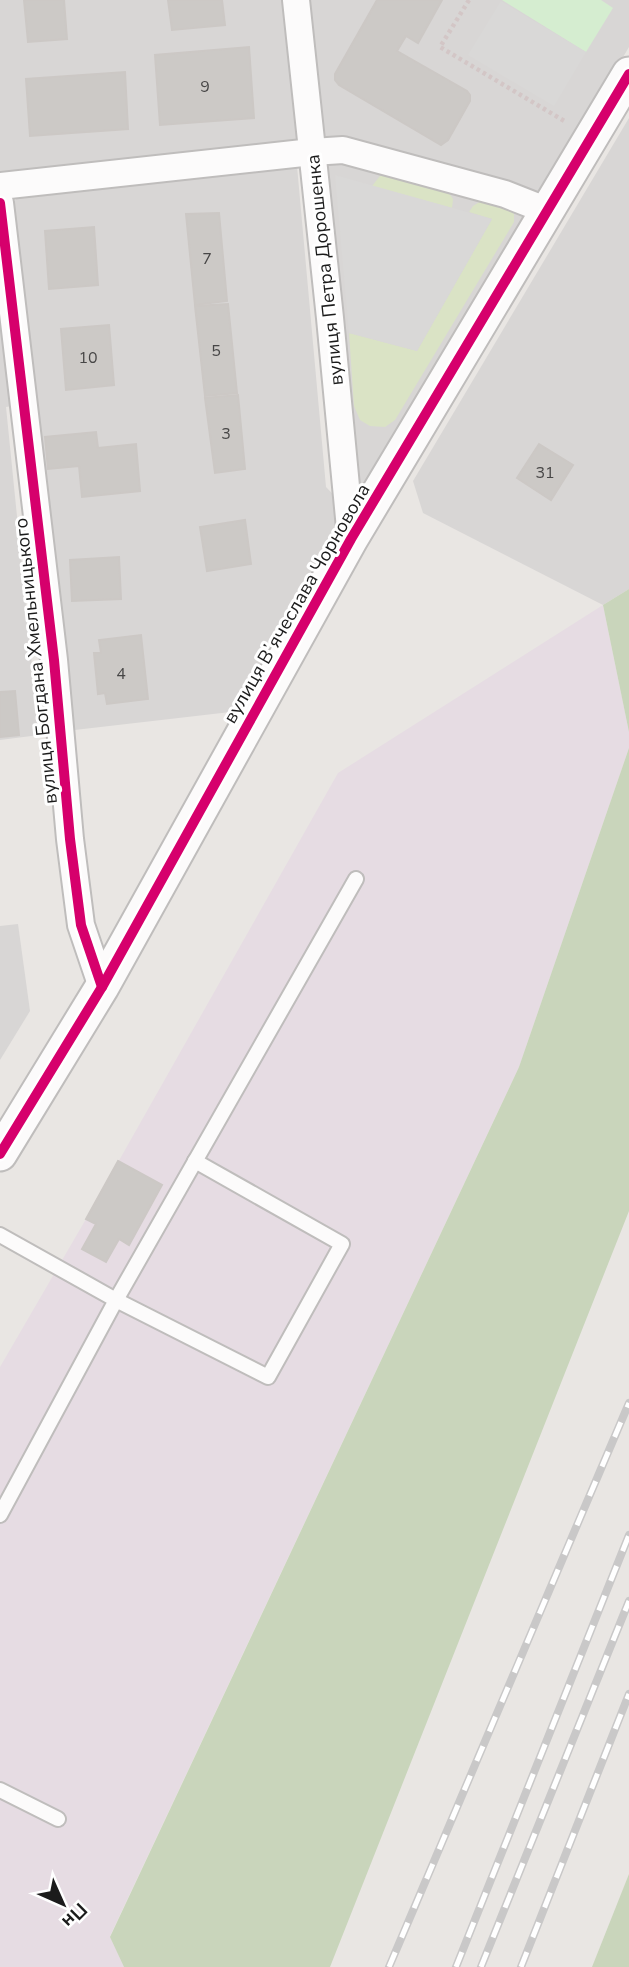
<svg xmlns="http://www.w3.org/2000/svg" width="629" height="1967" font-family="'Nunito Sans',sans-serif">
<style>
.residential{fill:#d8d6d5}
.industrial{fill:#e6dce3}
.grass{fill:#dae3c5}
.forest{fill:#c9d5bb}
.park{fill:#d5edd0}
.parking{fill:#d9d8d7}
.building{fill:#ccc9c6;stroke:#ccc8c5;stroke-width:2}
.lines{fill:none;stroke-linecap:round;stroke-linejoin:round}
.service-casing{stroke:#bfbdbc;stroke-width:18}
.minor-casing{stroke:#bfbdbc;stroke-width:30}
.tertiary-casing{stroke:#bfbdbc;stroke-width:37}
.path{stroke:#d3c6c6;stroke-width:4.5;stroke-dasharray:3.5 3.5;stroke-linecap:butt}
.service{stroke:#fcfbfb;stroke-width:14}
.minor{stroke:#fcfbfb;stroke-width:26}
.tertiary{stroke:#fcfbfb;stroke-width:33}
.rail-casing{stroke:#c9c8c8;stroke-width:8}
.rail{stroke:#fff;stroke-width:5;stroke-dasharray:16;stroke-linecap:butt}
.cycleway-casing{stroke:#fff;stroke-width:15}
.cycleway{stroke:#d6006c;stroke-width:10}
.labels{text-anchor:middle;stroke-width:6;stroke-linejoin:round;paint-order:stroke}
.number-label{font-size:16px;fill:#474646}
.street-label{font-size:19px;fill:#1b1b1b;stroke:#fff}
</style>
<rect width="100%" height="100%" fill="#e9e6e3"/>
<g class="residential">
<path d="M0,0h629v47l-264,445 -16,-26 -34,-333 -22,8 -293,34z"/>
<path d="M629,118v471l-26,16 -180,-92 -10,-32z"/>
<path d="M297,166l29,321 27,28 -114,196 -173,20 -53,-528 8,-10z"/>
<path d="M19,321l11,82 -24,4 33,328 -39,5v-418z"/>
<path d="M18,924l12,87 -30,49v-134z"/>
</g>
<path class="industrial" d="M603,605l26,127v16l-110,319 -409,869 14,31h-124v-600l86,-148 252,-446z"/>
<g class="grass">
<path d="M386,175l63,18 4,6 -1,9 -80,-22 8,-10z"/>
<path d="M481,201l28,9 5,4v8l-119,198 -10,7 -15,-1 -10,-6 -6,-14 -5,-73 68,18 75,-132 -23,-7 4,-6z"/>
</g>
<g class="forest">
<path d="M629,589v143l-26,-127z"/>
<path d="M629,748v463l-299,756h-206l-14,-30 409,-870z"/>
<path d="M629,1874v93h-37z"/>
</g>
<path class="park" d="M502,0h99l12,8 -27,44z"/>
<g class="parking">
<path d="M501,1l85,51 -32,54 -86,-51z"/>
<path d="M335,175l157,44 -75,132 -68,-18z"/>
</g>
<g class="building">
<path d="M24,0h40l3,39 -39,3z"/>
<path d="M168,0h54l3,25 -53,5z"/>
<path d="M377,0h65l-24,43 -12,-7 -9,15 70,40 3,4v6l-22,39 -7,5 -102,-60 -4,-5v-6z"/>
<path d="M249,47l5,71 -94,7 -5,-70z"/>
<path d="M125,72l3,57 -98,7 -4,-57z"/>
<path d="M219,213l8,88 -32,4 -9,-91z"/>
<path d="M94,227l4,58 -49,4 -4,-58z"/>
<path d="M228,304l9,89 -32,3 -10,-90z"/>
<path d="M109,325l5,60 -48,5 -5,-61z"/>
<path d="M238,395l7,74 -30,4 -10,-75z"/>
<path d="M96,432l2,16 38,-4 4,47 -58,6 -3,-31 -31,3 -3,-32z"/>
<path d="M539,444l34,21 -22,35 -34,-22z"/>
<path d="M245,520l6,44 -44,7 -7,-44z"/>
<path d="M119,557l2,42 -49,2 -2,-41z"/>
<path d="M141,635l7,64 -41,5 -2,-11 -7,1 -4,-41h7l-2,-13z"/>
<path d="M15,691l4,44 -19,2v-45z"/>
<path d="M118,1161l44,24 -33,60 -10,-6 -13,23 -24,-13 14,-25 -10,-5z"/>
</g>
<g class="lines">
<g class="service-casing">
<g id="service">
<path d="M0,1235l116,65 152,77 74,-133 -147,-83"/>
<path d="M0,1515l116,-215 240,-421"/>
<path d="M0,1790l58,29"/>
</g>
</g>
<g class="minor-casing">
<g id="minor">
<path d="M296,0l34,318 21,221"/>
<path d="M0,186l312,-34 31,-2 162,44 43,17"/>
<path d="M0,203l54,457 16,179 11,86 21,62"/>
</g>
</g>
<g class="tertiary-casing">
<path id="tertiary" d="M0,1154l102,-167 249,-448 278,-465"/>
</g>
<path class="path" d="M469,0l-29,47 126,75"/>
<use href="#service" class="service"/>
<use href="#minor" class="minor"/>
<use href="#tertiary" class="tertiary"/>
<g class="rail-casing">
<g id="rail">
<path d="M389,1967l240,-564"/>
<path d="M456,1967l173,-432"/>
<path d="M481,1967l148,-366"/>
<path d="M521,1967l108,-273"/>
</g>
</g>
<use href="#rail" class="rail"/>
<g class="cycleway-casing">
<g id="cycleway">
<path d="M0,203l54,457 16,179 11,86 21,62"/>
<path d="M0,1154l102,-167 249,-448 278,-465"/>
</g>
</g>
<use href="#cycleway" class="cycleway"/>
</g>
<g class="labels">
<g class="number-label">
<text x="205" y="92">9</text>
<text x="207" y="264">7</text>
<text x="216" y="356">5</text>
<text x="88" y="363">10</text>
<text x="226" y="439">3</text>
<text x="545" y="478">31</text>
<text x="121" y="679">4</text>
</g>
<g class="street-label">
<text transform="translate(324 270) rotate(-96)" y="7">вулиця Петра Дорошенка</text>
<text transform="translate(296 603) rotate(-60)" y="7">вулиця Вʼячеслава Чорновола</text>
<text transform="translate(35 661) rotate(-96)" y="7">вулиця Богдана Хмельницького</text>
</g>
</g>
<g transform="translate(63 1904) rotate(135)" stroke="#ffffff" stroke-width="5" paint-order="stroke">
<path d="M0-5L12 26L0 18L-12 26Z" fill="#1b1b1b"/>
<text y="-10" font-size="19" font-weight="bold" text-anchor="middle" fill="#1b1b1b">Пн</text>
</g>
</svg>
